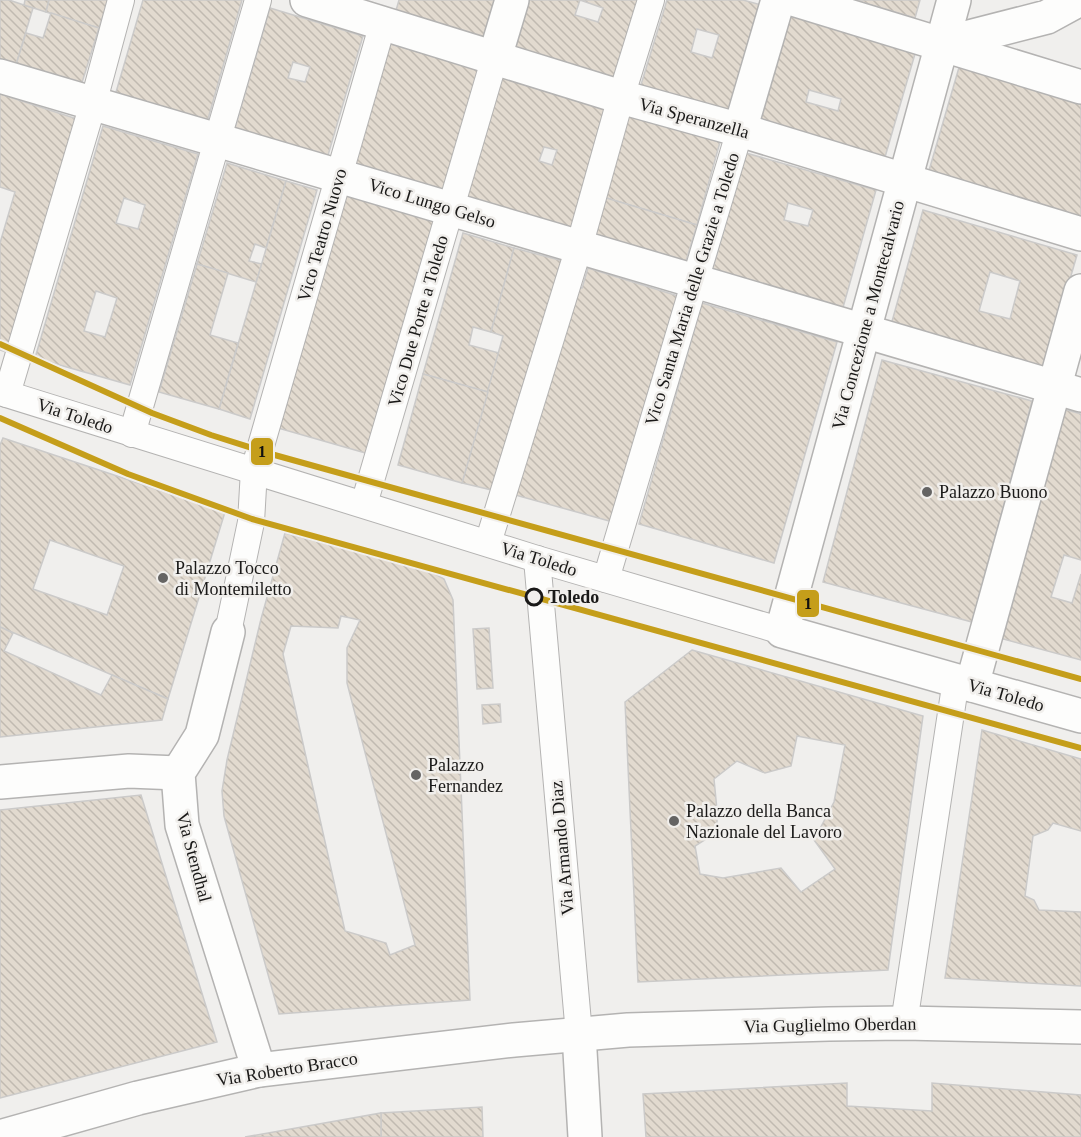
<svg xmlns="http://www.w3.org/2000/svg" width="1081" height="1137" font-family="'Times New Roman',serif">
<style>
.building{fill:url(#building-back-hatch);stroke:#cbcac9;stroke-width:1.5;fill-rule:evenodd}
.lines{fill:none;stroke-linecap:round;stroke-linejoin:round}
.pedestrian-casing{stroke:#b4b3b2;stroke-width:28}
.minor-casing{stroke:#b4b3b2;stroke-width:36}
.pedestrian{stroke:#fdfdfc;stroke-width:26}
.minor{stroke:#fdfdfc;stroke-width:33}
.metro-1-casing{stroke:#f1efec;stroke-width:10}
.metro-1{stroke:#c59e1a;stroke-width:6}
.poi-dot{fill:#656463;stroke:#f1efec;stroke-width:2}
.stop-dot{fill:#f1efec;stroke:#1a1918;stroke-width:3}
.labels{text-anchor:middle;stroke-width:5;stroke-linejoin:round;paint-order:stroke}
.street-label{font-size:18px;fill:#1a1918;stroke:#f1efec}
.poi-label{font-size:18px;fill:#1a1918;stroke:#f1efec;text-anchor:start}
.stop-label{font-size:18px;font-weight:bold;fill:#1a1918;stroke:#f1efec;text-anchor:start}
.line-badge{stroke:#f1efec;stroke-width:2}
.pale-badge-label{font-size:16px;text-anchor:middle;font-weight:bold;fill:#111}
</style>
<defs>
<pattern id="building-back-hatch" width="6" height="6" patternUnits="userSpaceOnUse" patternTransform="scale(1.5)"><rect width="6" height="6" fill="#e2dacf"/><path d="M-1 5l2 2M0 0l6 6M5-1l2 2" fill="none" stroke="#c1bab1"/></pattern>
</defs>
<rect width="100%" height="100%" fill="#f0efed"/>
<g class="building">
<path d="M0,0h9l24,8 -18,60 -15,-5z"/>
<path d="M25,0h24l-3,12 -22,-7z"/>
<path d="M49,0h59l-9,28 -53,-16z"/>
<path d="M143,0h99l-36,126 -92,-27z"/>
<path d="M399,0h104l-13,43 -95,-29z"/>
<path d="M529,0h110l-24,81 -101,-30zM580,0l23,8 -5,14 -23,-7z"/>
<path d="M667,0h76l22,6 -35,110 -90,-28zM697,29l22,6 -7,23 -21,-6z"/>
<path d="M855,0h65l-5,18z"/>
<path d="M270,8l93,28 -37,126 -93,-27zM293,62l17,5 -5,15 -17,-4z"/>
<path d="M785,9l132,38 -34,117 -131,-38zM809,90l32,9 -3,12 -32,-9z"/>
<path d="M51,13l48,15 -19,61 -65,-21 11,-35 17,5z"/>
<path d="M387,43l94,27 -37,127 -94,-27z"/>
<path d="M960,64l121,36v119l-153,-45z"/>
<path d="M499,77l108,32 -36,124 -108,-30zM544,147l13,3 -5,15 -13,-4z"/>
<path d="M0,94l80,26 -74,232 -6,-2v-107l15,-51 -15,-5z"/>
<path d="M627,115l93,27 -23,83 -94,-28z"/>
<path d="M103,126l95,28 -68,231 -95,-27zM124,198l21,7 -7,24 -22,-6zM96,291l21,7 -12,39 -21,-6z"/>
<path d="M746,153l130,37 -34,121 -131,-36zM788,203l25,7 -5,16 -24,-6z"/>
<path d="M227,163l59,18 -20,67 -11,-4 -6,17 13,3 -6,18 -59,-18z"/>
<path d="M286,181l31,9 -67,229 -31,-10z"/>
<path d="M345,193l92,26 -68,235 -91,-26z"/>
<path d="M603,197l94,28 -11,36 -94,-27z"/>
<path d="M923,210l154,45 -33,114 -153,-44zM990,272l30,9 -10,38 -31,-8z"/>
<path d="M463,233l51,15 -23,84 -18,-5 -4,18 30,8 -11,39 -65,-18z"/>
<path d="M514,248l49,13 -67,230 -34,-8 41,-147 -12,-4z"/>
<path d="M197,264l31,9 -18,62 28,8 -19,66 -60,-17z"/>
<path d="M588,268l90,28 -65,226 -105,-29 63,-208 11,3z"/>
<path d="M702,303l135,39 -63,221 -135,-39z"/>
<path d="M882,360l150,41 -60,221 -149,-40z"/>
<path d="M423,374l65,18 -26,91 -64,-18z"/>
<path d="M1064,409l17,5v146l-17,-5 -13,42 21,6 9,-29v86l-85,-23z"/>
<path d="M3,438l222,74 -57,187 -168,-72v-182zM50,540l74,26 -17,49 -74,-26z"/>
<path d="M285,533l145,38 14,8 9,21 17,400 -191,14 -55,-198 -2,-25 5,-31 34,-141zM341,616l19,4 -13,28v35l68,262 -25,10 -4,-12 -41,-12 -62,-277 8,-28 47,2z"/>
<path d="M0,627l13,6 -9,18 97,44 11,-20 56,24 -6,21 -162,17z"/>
<path d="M489,628l4,60 -16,1 -4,-60z"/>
<path d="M692,650l231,66 -35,254 -250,12 -13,-280zM797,736l48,9 -11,57 -20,38 21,29 -34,23 -20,-24 -58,10 -23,-4 -5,-28 22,-14v-22l-3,-31 23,-18 28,12 26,-7z"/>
<path d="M500,704l1,18 -18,2 -1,-19z"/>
<path d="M982,730l99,29v72l-28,-8 -5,7 -15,6 -8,60 9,4 5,10 42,2v74l-136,-8z"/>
<path d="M141,795l76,247 -217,56v-288z"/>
<path d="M847,1083v23l85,5v-28l149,12v42h-435l-3,-43z"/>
<path d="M482,1107l1,30h-102v-24z"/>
<path d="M381,1113v24h-136z"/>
</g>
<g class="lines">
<g class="pedestrian-casing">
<g id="pedestrian">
<path d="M0,392l537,167 245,72"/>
<path d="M7,394l86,-290 28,-104"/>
<path d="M132,434l126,-434"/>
<path d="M364,504l131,-447"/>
<path d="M488,543l91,-296 42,-150 30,-97"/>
<path d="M537,559l42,475"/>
<path d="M606,579l134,-449"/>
<path d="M228,632l23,-110 3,-52 129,-447"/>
<path d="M904,1023l52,-343"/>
</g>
</g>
<g class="minor-casing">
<g id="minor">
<path d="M307,0l314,97 119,33 341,104"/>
<path d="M796,0l285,87"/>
<path d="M954,0l-172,631 299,85"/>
<path d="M942,44l105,-27 31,-17"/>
<path d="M495,57l17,-57"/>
<path d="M0,76l1081,319"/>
<path d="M740,130l38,-130"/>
<path d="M228,632l-26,103 -24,38 4,52 77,245"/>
<path d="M972,685l109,-394"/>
<path d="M0,782l129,-11 49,2"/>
<path d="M579,1034l6,103"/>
<path d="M0,1137l138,-39 121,-28 255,-30 114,-10 201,-6 75,-1 177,4"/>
</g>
</g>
<use href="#pedestrian" class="pedestrian"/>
<use href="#minor" class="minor"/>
<g class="metro-1-casing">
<g id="metro-1">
<path d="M0,344l152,69 59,22 60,19 810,225"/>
<path d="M0,418l128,56 124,45 829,229"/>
</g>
</g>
<use href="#metro-1" class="metro-1"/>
</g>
<g class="poi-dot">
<circle cx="927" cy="492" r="6"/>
<circle cx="163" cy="578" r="6"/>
<circle cx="416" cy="775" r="6"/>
<circle cx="674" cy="821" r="6"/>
</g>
<circle class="stop-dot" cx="534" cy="597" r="8"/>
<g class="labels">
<g class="street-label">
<text transform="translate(694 118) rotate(15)" y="6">Via Speranzella</text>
<text transform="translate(432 203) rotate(17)" y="6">Vico Lungo Gelso</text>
<text transform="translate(322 235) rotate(-74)" y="6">Vico Teatro Nuovo</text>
<text transform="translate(692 289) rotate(-73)" y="6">Vico Santa Maria delle Grazie a Toledo</text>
<text transform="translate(868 315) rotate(-75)" y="6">Via Concezione a Montecalvario</text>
<text transform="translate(418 321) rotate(-74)" y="6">Vico Due Porte a Toledo</text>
<text transform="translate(75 416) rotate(18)" y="6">Via Toledo</text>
<text transform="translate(539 559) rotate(17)" y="6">Via Toledo</text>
<text transform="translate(1006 695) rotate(16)" y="6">Via Toledo</text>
<text transform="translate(562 848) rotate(-95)" y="6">Via Armando Diaz</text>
<text transform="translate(194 857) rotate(75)" y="6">Via Stendhal</text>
<text transform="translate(830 1025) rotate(-1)" y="6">Via Guglielmo Oberdan</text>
<text transform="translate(287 1069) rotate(-9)" y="6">Via Roberto Bracco</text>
</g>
<g class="poi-label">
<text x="939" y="498">Palazzo Buono</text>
<text x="175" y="574">Palazzo Tocco<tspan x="175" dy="21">di Montemiletto</tspan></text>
<text x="428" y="771">Palazzo<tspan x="428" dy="21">Fernandez</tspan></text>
<text x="686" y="817">Palazzo della Banca<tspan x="686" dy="21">Nazionale del Lavoro</tspan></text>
</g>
<g class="stop-label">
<text x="548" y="603">Toledo</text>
</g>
</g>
<g class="line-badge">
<rect x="250" y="437" width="24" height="29" rx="6" fill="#c59e1a"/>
<rect x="796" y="589" width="24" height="29" rx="6" fill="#c59e1a"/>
</g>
<g class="pale-badge-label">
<text x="262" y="457">1</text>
<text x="808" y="609">1</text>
</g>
</svg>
